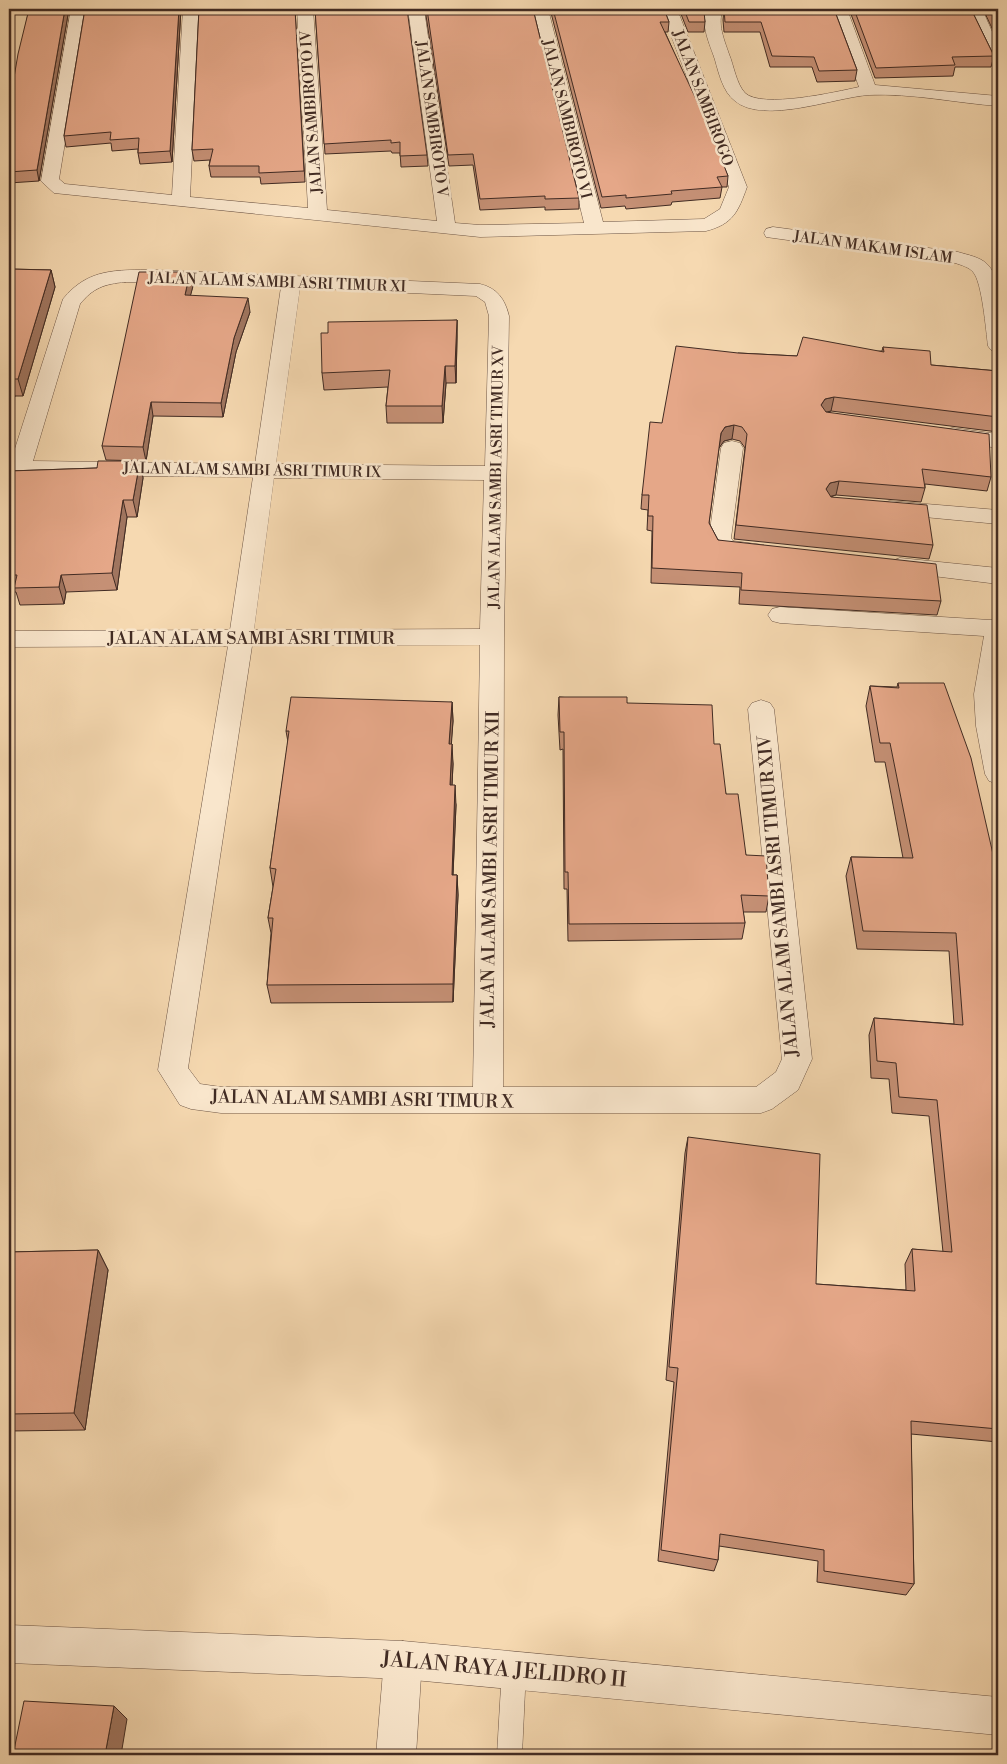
<svg xmlns="http://www.w3.org/2000/svg" width="1007" height="1764" font-family="'Libre Bodoni',serif">
<style>
.lines{fill:none;stroke-linecap:round;stroke-linejoin:round}
.service-casing{stroke:#6e5646;stroke-width:1}
.minor-casing{stroke:#6e5646;stroke-width:1}
.tertiary-casing{stroke:#6e5646;stroke-width:1}
.service{fill:#f9e6cc;fill-rule:evenodd}
.minor{fill:#f9e6cc;fill-rule:evenodd}
.tertiary{fill:#f9e6cc;fill-rule:evenodd}
.wall{fill:#c59075;stroke:#412b23}
.shaded-wall{fill:#a0755f;stroke:#412b23}
.building{fill:#e5a788;stroke:#412b23}
.labels{text-anchor:middle;stroke-width:5;stroke-linejoin:round;paint-order:stroke}
.far-street-label{font-size:15px;fill:#412b23;stroke:#f9e6cc}
.street-label{font-size:18px;fill:#412b23;stroke:#f9e6cc}
.near-street-label{font-size:21px;fill:#412b23;stroke:#f9e6cc}
</style>
<rect width="100%" height="100%" fill="#f6d9b1"/>
<filter id="stains"><feTurbulence type="fractalNoise" baseFrequency=".004" numOctaves="4"/><feColorMatrix values="0 0 0 0 .2 0 0 0 0 .09 0 0 0 0 .02 0 0 0 .5 -.17"/></filter>
<radialGradient id="worn" r=".72"><stop offset=".6" stop-color="#630" stop-opacity="0"/><stop offset="1" stop-color="#630" stop-opacity=".3"/></radialGradient>
<g class="lines">
<g class="service-casing">
<path id="service" d="M514,1657l9,3 3,9 -4,86h-25l5,-86 3,-9z"/>
</g>
<g class="minor-casing">
<g id="minor">
<path d="M71,9h16l-28,170 6,5 107,11 11,-186h16l-9,188 118,11 -11,-199h16l14,201 110,11 -29,-212h16l31,214 25,2 104,-2 -52,-214h16l55,213 101,-3 16,-10 9,-22 -68,-178h16l70,178c-9,25 -14,37 -41,44l-226,6 -426,-44 -13,-12z"/>
<path d="M707,9h16c-6,15 1,30 6,45 5,12 7,29 16,39 17,16 91,-1 114,-6l-28,-78h16l28,76 123,11v10c-42,-3 -86,-13 -129,-11 -33,2 -105,30 -134,6 -12,-9 -16,-27 -20,-41 -5,-16 -15,-34 -8,-51z"/>
<path d="M966,9h16l16,36v22l-6,-2 -2,-3z"/>
<path d="M773,227l185,25c10,3 22,5 29,12 18,17 11,65 11,88l-7,-2 -3,-4c-2,-15 -6,-65 -15,-74 -4,-5 -12,-7 -18,-9l-189,-26 -2,-4 2,-4z"/>
<path d="M154,270l326,14c17,4 25,15 29,32l-5,321 -1,450h253l20,-15 6,-13 -34,-350 4,-6 9,-3 9,3 4,6 38,350 -14,31 -26,19 -11,4h-540l-30,-4 -11,-4 -22,-35 70,-424 -219,1v-16l221,-1 23,-153 -244,-2v-14h2l52,-162c25,-31 54,-29 91,-29zM125,282l156,5 -26,177 -222,-3 47,-157c13,-16 24,-20 45,-22zM300,288l176,8 9,6 4,14 -4,150 -209,-2zM274,478l210,2 -4,149 -226,1zM480,645l-7,442h-252l-21,-3 -12,-16 64,-422z"/>
<path d="M953,428l45,6v14l-53,-8 -3,-5 3,-5z"/>
<path d="M732,441l8,2 3,5 -12,90 2,3 31,4 3,5 -3,5 -8,3 -38,-5 -9,-15 12,-90 3,-5z"/>
<path d="M890,501l108,9v14l-116,-11 -3,-5 3,-5z"/>
<path d="M900,558l98,10v16l-106,-13 -4,-5 4,-5z"/>
<path d="M780,607l210,13 8,-2v166l-9,-3 -4,-7 -9,-48 -2,-32 10,-58 -204,-13 -8,-2 -4,-6 4,-6z"/>
<path d="M403,1641l13,6 6,13 -6,95h-40l8,-95 6,-13z"/>
</g>
</g>
<g class="tertiary-casing">
<path id="tertiary" d="M9,1625l394,16 595,56v38l-595,-56 -394,-16z"/>
</g>
<use href="#service" class="service"/>
<use href="#minor" class="minor"/>
<use href="#tertiary" class="tertiary"/>
</g>
<g class="wall">
<path d="M29,9h40l-30,172 -30,2v-76z"/>
<path d="M85,9h96l-9,153 -32,2 -2,-11v-4l-26,2 -1,-8 -45,4 -2,-11z"/>
<path d="M199,9h96l10,173 -44,2 -1,-7h-49l-2,-11 1,-6 -16,1 -2,-11z"/>
<path d="M315,9l112,146 1,11 -27,1 -1,-14h-8l-1,-2 -66,3z"/>
<path d="M425,9h108l46,189v11l-34,1v-3l-65,3 -7,-45 -24,1z"/>
<path d="M550,9h114l5,13 -1,10h-3l63,144 -1,11h-5l-2,11 -48,4 -1,3 -45,4 -1,-3 -24,2z"/>
<path d="M679,9h27l-2,6 1,7 -1,10h-16z"/>
<path d="M724,9h110l23,61 -2,11 -38,1 -5,-15h-42l-10,-35h-36l-1,-12z"/>
<path d="M849,9h122l23,47 -3,11h-36l-2,9 -78,2z"/>
<path d="M983,9h15v32z"/>
<path d="M998,234v15l-2,-8z"/>
<path d="M9,269l42,1 4,17 -32,109h-8l-6,18z"/>
<path d="M190,272l3,14 -3,10 60,16 -14,40 -13,65 -70,-1 -7,45 -40,-1 -4,-14z"/>
<path d="M457,320v17l-1,46h-10l-3,40h-56l-1,-17 2,-19 -64,3 -2,-17 6,-40z"/>
<path d="M883,347l48,18 67,6v61l-167,-21 -3,1 163,65 -4,14 -62,-7v4l-4,14 -85,-7 -5,1 102,49 -4,14 -195,-20 11,-91 -5,-7 -8,-2 -8,2 -5,7 -10,75 9,17 223,61 -4,14 -198,-11 1,-17 -89,-4 1,-52 -5,-1 1,-20 -7,-1 1,-14 20,-72 76,-70 59,3 85,-5z"/>
<path d="M140,461l3,17 -6,39h-10l-10,73 -51,2 -2,12 -44,1 -4,-13h-7v-121l88,-3z"/>
<path d="M898,683l100,193v573v-7l-87,-8 3,150 -8,11 -89,-13 1,-21 -99,-15 -1,14 -4,11 -56,-10 16,-179 -8,-2 19,-227 3,-16 128,147 90,6 -1,-26 7,-15 31,3 -14,-136 -37,-3 -3,-34 -18,-1 -2,-43 5,-17 80,6 -5,-73 -92,-2 -11,-73 5,-19 52,1 -18,-96h-10l-9,-56 4,-20 27,1z"/>
<path d="M559,697l68,6 87,41 12,50 20,61 23,41 -3,16h-23l2,11 -3,16 -174,2 -1,-52h-3l-1,-140 -3,1 -2,-35z"/>
<path d="M452,702l1,19 -2,23 2,20 -1,21 4,20 -3,70h4l1,20 -5,107 -182,1 -4,-18 4,-52 -3,-15 5,-31 -3,-19 18,-126 -2,-11z"/>
<path d="M98,1250l10,20 -23,160 -76,1v-179z"/>
</g>
<g class="shaded-wall">
<path d="M65,9h4l-30,172 -2,-11z"/>
<path d="M179,9h2l-9,153 -2,-11z"/>
<path d="M51,270l4,17 -32,109 -5,-17z"/>
<path d="M190,272l3,14 -6,23 -2,-14z"/>
<path d="M248,298l2,14 -14,40 -13,65 -2,-14 13,-65z"/>
<path d="M457,320v17l-1,46 -1,-17z"/>
<path d="M445,366l1,17 -3,40 -1,-17z"/>
<path d="M10,379l5,17 -6,18v-32z"/>
<path d="M834,397l-3,14 -8,2 -2,-8 4,-6z"/>
<path d="M151,402l2,14 -7,45 -3,-14z"/>
<path d="M734,425l-2,14 -8,2 -5,7 2,-15 4,-6z"/>
<path d="M140,461l3,17 -6,39 -4,-17z"/>
<path d="M839,481l-3,14 -8,2 -2,-8 4,-6z"/>
<path d="M123,500l4,17 -10,73 -5,-17z"/>
<path d="M61,575l5,17 -2,12 -5,-17z"/>
<path d="M452,702l1,19 -3,43 -1,-20z"/>
<path d="M452,744l1,20 -2,40 -1,-19z"/>
<path d="M455,785l1,20 -4,89v-19z"/>
<path d="M457,875l1,20 -5,107v-18z"/>
<path d="M98,1250l10,20 -23,160 -11,-17z"/>
<path d="M114,1706l13,13 -6,36h-16z"/>
</g>
<g class="building">
<path d="M29,9h36l-28,161 -28,2v-65l9,-53z"/>
<path d="M85,9h94l-9,142 -32,2 1,-15 -29,2 1,-8 -47,4z"/>
<path d="M199,9h96l9,162 -45,2v-7h-50l4,-17 -21,1z"/>
<path d="M315,9h92l20,146 -27,1v-14l-9,1v-3l-67,4z"/>
<path d="M427,9h106l46,189 -34,1v-3l-65,3 -7,-45 -25,1z"/>
<path d="M553,9h111l5,13h-9l50,107 18,47 -11,1 5,10 -51,4 1,3 -46,4v-3l-24,2z"/>
<path d="M684,9h20v2l1,11h-16z"/>
<path d="M724,9h110l23,61 -38,1 -5,-14 -42,-1 -11,-34h-36z"/>
<path d="M854,9h117l23,47 -42,1 3,8 -79,3z"/>
<path d="M990,9h8v16z"/>
<path d="M9,269l42,1 -33,109h-8l-1,3z"/>
<path d="M139,272h51l-5,23 63,3 -14,40 -13,65 -70,-1 -8,45 -41,-1z"/>
<path d="M457,320l-2,46h-10l-3,40h-56l4,-36 -68,3 -1,-40h7v-11z"/>
<path d="M803,337l81,15 -1,-5 47,4 1,14 67,6v46l-164,-20 -9,2 -4,6 5,7 163,22 2,43 -69,-8 3,19 -86,-7 -9,2 -4,6 5,8 96,8 6,40 -197,-20 11,-91 -5,-7 -8,-2 -9,2 -4,6 -12,90 9,17 218,24 5,37 -200,-11 1,-17 -90,-5 1,-52h-5l1,-21h-7l8,-73 12,1 14,-77 62,7 59,3z"/>
<path d="M98,461h42l-7,39h-10l-11,73 -51,2 -2,12 -45,1 3,-13h-8v-104l88,-3z"/>
<path d="M898,683h46l27,75 27,118v553l-87,-8 3,163 -90,-13v-21l-104,-16 -2,26 -57,-10 17,-182 -9,-1 19,-230 132,17 -4,130 99,7 -3,-42 40,3 -15,-152 -38,-3 -3,-34 -19,-2 -3,-43 89,7 -7,-92 -93,-2 -12,-74 62,1 -23,-115h-10l-10,-57 29,2z"/>
<path d="M291,697l161,5 -3,42h3l-2,41h5l-3,90h5l-4,109 -186,1 6,-67h-5l8,-49 -6,-1 19,-137h-3z"/>
<path d="M559,697h68v6l85,2 2,39h6l6,50h12l8,61 20,1 3,40 -28,-1 4,28 -176,1 -1,-52h-3l-1,-140h-4z"/>
<path d="M98,1250l-24,163 -65,1v-162z"/>
<path d="M24,1701l90,5 -9,49h-92z"/>
</g>
<g class="labels">
<g class="far-street-label">
<text transform="translate(703 98) rotate(69)" y="5">JALAN SAMBIROGO</text>
<text transform="translate(311 112) rotate(-94)" y="5">JALAN SAMBIROTO IV</text>
<text transform="translate(432 119) rotate(82)" y="5">JALAN SAMBIROTO V</text>
<text transform="translate(567 119) rotate(76)" y="5">JALAN SAMBIROTO VI</text>
<text transform="translate(873 247) rotate(8)" y="5">JALAN MAKAM ISLAM</text>
<text transform="translate(277 282) rotate(2)" y="5">JALAN ALAM SAMBI ASRI TIMUR XI</text>
<text transform="translate(252 470) rotate(1)" y="5">JALAN ALAM SAMBI ASRI TIMUR IX</text>
<text transform="translate(496 477) rotate(-89)" y="5">JALAN ALAM SAMBI ASRI TIMUR XV</text>
</g>
<g class="street-label">
<text x="251" y="644">JALAN ALAM SAMBI ASRI TIMUR</text>
<text transform="translate(490 869) rotate(-89)" y="6">JALAN ALAM SAMBI ASRI TIMUR XII</text>
<text transform="translate(778 896) rotate(-95)" y="6">JALAN ALAM SAMBI ASRI TIMUR XIV</text>
<text transform="translate(362 1099) rotate(1)" y="6">JALAN ALAM SAMBI ASRI TIMUR X</text>
</g>
<g class="near-street-label">
<text transform="translate(504 1669) rotate(5)" y="7">JALAN RAYA JELIDRO II</text>
</g>
</g>
<rect width="1007" height="1764" fill="none" stroke="#f6d9b1" stroke-width="30"/>
<rect x="10" y="10" width="987" height="1744" fill="none" stroke="#412b23" stroke-width="2.5"/>
<rect x="15" y="15" width="977" height="1734" fill="none" stroke="#412b23"/>
<rect width="100%" height="100%" filter="url(#stains)"/>
<rect width="100%" height="100%" fill="url(#worn)"/>
</svg>
